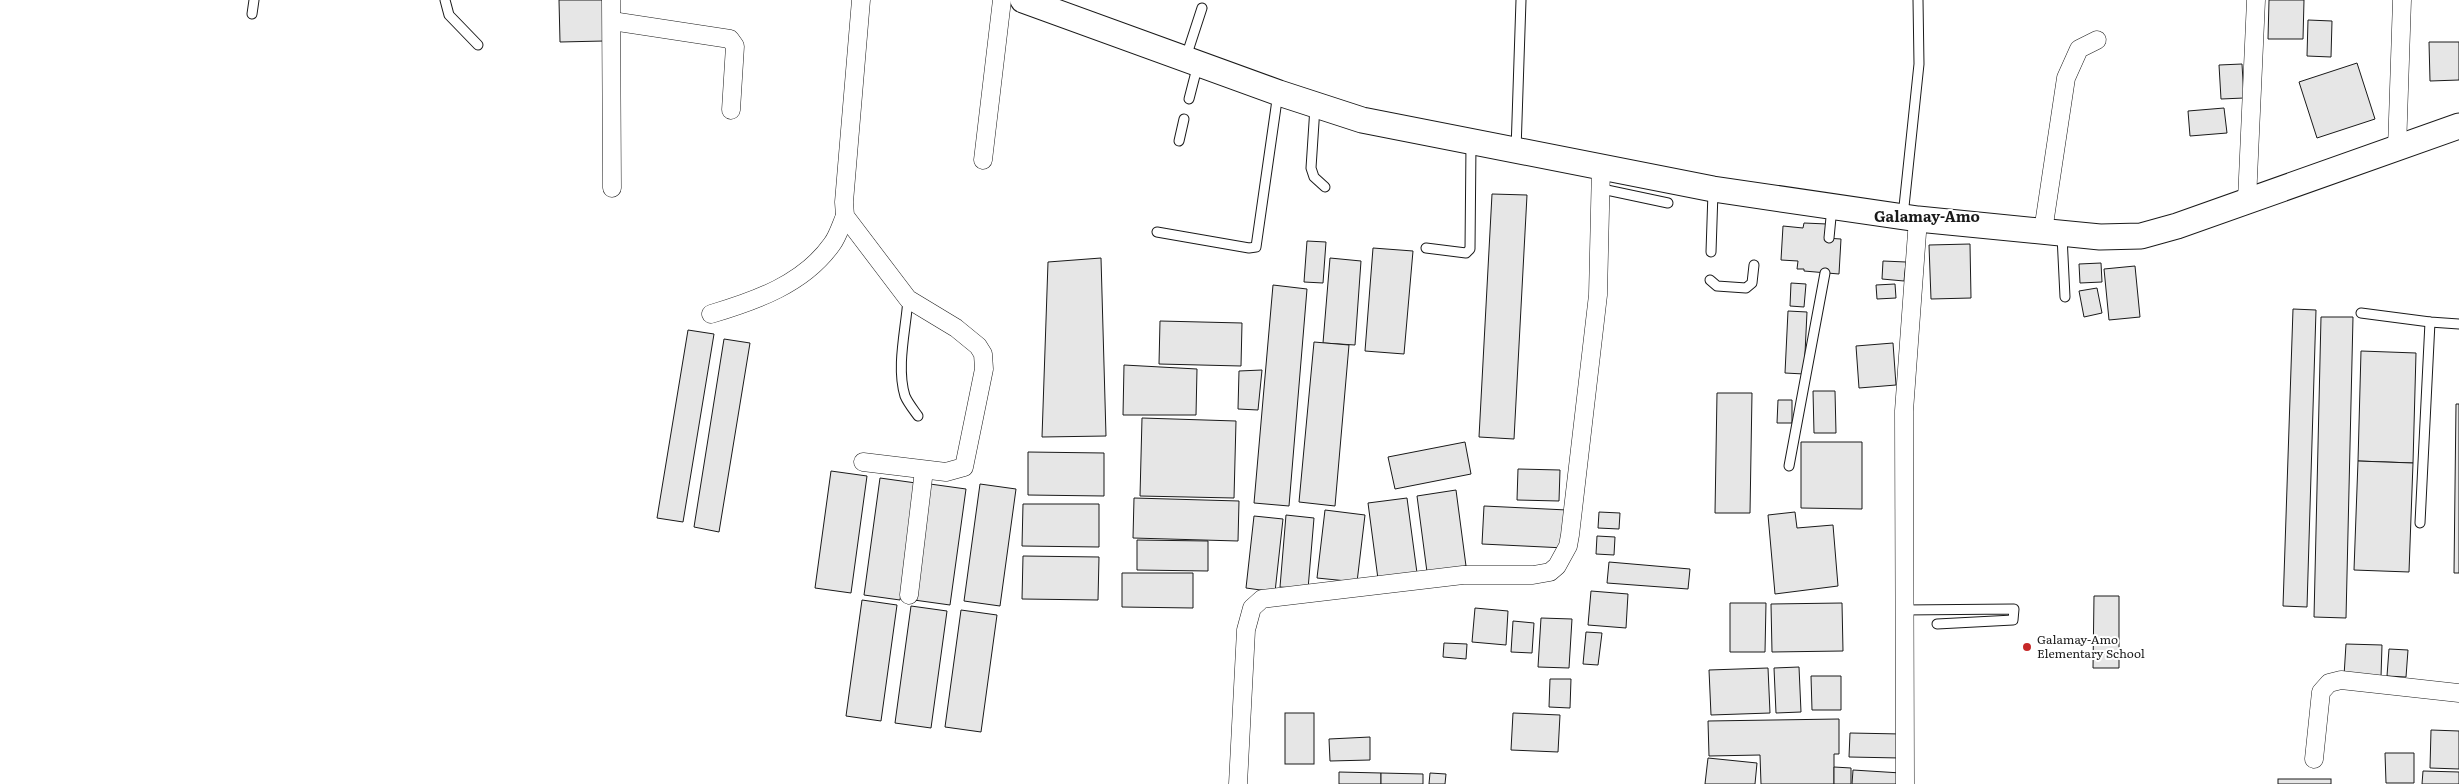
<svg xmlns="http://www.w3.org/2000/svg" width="2459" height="784" font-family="Literata,serif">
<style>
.building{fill:#e6e6e6;stroke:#1a1a1a}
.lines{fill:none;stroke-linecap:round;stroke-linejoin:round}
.lane-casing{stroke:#1a1a1a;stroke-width:11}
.street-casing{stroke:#1a1a1a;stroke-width:19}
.secondary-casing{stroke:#1a1a1a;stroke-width:27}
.lane{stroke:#fff;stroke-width:9}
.street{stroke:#fff;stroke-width:18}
.secondary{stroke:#fff;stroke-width:25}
.poi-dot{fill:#c62828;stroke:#fff;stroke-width:2}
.labels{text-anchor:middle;stroke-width:4;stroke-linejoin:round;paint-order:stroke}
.poi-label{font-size:12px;fill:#1a1a1a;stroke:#fff;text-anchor:start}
.quarter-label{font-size:15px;font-weight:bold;fill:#1a1a1a;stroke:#fff}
</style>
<rect width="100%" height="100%" fill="#fff"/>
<g class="building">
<path d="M559,0h44l1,41 -44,1z"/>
<path d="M2269,0h35l-1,39h-35z"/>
<path d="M2308,20l24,1 -1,36 -24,-1z"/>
<path d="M2429,42h30v38l-29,1z"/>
<path d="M2357,63l18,56 -58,19 -18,-56z"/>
<path d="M2242,64l2,34 -23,1 -2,-34z"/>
<path d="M2224,108l3,25 -37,3 -2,-25z"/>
<path d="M1492,194l35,1 -13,244 -35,-2z"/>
<path d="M1804,223l23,1 -2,14 16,1 -2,35 -35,-3v-2h-7l1,-8 -17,-1 2,-34 20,2z"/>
<path d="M1307,241l19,1 -3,41 -19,-1z"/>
<path d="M1970,244l1,54 -40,1 -2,-54z"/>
<path d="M1373,248l40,3 -9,103 -39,-3z"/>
<path d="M1101,258l5,178 -64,1 6,-175z"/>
<path d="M1330,258l31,3 -6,84 -32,-2z"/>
<path d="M1883,261l23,1 -2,19 -22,-2z"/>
<path d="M2101,263l1,19 -22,1 -1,-19z"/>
<path d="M2135,266l5,51 -31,3 -5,-51z"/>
<path d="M1791,283l15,1 -2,23 -14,-1z"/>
<path d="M1895,284l1,14 -19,1 -1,-14z"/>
<path d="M1273,285l34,4 -18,217 -35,-3z"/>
<path d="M2097,288l5,25 -18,4 -5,-26z"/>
<path d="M2293,309l23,1 -9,297 -24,-1z"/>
<path d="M1788,311l19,1 -3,62 -19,-1z"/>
<path d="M2321,317h32l-7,301 -32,-1z"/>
<path d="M1160,321l82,2 -1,43 -82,-2z"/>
<path d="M688,330l26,4 -31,188 -26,-4z"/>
<path d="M724,339l26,4 -31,189 -25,-5z"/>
<path d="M1314,342l35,3 -14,161 -36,-4z"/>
<path d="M1893,343l3,42 -37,3 -3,-42z"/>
<path d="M2361,351l55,2 -3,110 -55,-2z"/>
<path d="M1124,365l73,4 -1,46h-73z"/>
<path d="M1262,370l-4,40 -20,-1 1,-38z"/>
<path d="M1813,391h22l1,42h-22z"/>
<path d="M1717,393h35l-2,120h-35z"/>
<path d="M1778,400h14v23h-15z"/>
<path d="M2456,404h3v169h-5z"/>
<path d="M1142,418l94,3 -2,77 -94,-2z"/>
<path d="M1465,442l6,32 -76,15 -7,-32z"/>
<path d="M1801,442h61v67l-61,-1z"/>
<path d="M1028,452l76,1v43l-76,-1z"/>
<path d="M2358,461l55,2 -4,109 -55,-2z"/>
<path d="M1518,469l42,1 -1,31 -42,-1z"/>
<path d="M831,471l36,5 -16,117 -36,-5z"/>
<path d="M880,478l36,5 -16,117 -36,-5z"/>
<path d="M930,484l36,5 -16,116 -36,-5z"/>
<path d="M980,484l36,5 -16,117 -36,-5z"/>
<path d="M1456,490l10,76 -39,6 -10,-76z"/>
<path d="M1134,498l105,3 -1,40 -105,-3z"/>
<path d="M1407,498l10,75 -39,6 -10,-76z"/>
<path d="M1023,504h76v43l-77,-1z"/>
<path d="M1484,506l83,4 -2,38 -83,-4z"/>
<path d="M1325,510l40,5 -8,67 -40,-4z"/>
<path d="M1599,512l21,1 -1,16 -21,-1z"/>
<path d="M1795,512l2,16 36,-3 5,61 -63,8 -7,-79z"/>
<path d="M1286,515l28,3 -6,71 -28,-2z"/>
<path d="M1254,516l29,3 -8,73 -29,-4z"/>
<path d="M1597,536l18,1 -1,18 -18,-1z"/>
<path d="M1137,540l71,1v30l-71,-1z"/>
<path d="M1023,556l76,1 -1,43 -76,-1z"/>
<path d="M1609,562l81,7 -2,20 -81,-6z"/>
<path d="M1122,573h71v35l-71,-1z"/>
<path d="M1591,591l37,3 -2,34 -38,-3z"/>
<path d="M2094,596h25v72h-26z"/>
<path d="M862,600l35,5 -16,116 -35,-5z"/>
<path d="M1730,603h36l-1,49h-35z"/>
<path d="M1842,603l1,48 -71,1 -1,-48z"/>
<path d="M911,606l36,5 -16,117 -36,-5z"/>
<path d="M1475,608l33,3 -2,34 -34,-3z"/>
<path d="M961,610l36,5 -16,117 -36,-5z"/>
<path d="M1541,618l31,1 -3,49 -31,-1z"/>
<path d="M1513,621l21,2 -2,30 -21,-1z"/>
<path d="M1586,632l16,1 -4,32 -15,-1z"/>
<path d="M1444,643l23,1 -1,15 -23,-2z"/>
<path d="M2346,644l36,1 -1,32 -37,-1z"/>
<path d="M2389,649l19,1 -2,27 -19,-1z"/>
<path d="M1799,667l2,45 -25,1 -2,-45z"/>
<path d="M1768,668l2,45 -59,2 -2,-45z"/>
<path d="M1811,676h30v34h-29z"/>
<path d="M1550,679h21l-1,29 -21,-1z"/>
<rect x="1285" y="713" width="29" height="51"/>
<path d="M1513,713l47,2 -2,37 -47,-2z"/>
<path d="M1839,719v35h-5v30h-73l-1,-29 -51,1 -1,-35z"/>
<path d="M2431,730l28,1v38l-29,-1z"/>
<path d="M1850,733l51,1 -1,24 -51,-1z"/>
<path d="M1370,737v23l-40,1 -1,-22z"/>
<path d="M2385,753h29v30h-28z"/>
<path d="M1708,758l49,5 -2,21h-50z"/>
<path d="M1834,767l17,1v16h-17z"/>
<path d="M1853,770l48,3v11h-49z"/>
<path d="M2423,771l36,1v12h-37z"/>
<path d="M1339,772l42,1v11h-42z"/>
<path d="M1381,773l42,1v10h-42z"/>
<path d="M1430,773l16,1 -1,10h-16z"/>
<rect x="2278" y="779" width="53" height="5"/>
</g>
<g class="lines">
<g class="lane-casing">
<g id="lane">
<path d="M445,0l4,15 29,30"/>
<path d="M252,14l2,-14"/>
<path d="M1186,57l16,-49"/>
<path d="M1189,99l9,-35"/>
<path d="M1315,107l-4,61 3,9 11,10"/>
<path d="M1179,141l5,-22"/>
<path d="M1516,150l5,-150"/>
<path d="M1602,189l66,14"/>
<path d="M1903,216l16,-152 -1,-64"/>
<path d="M1157,232l92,16 7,-1 22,-154"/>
<path d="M2062,236l3,61"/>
<path d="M1829,238l3,-31"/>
<path d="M1426,248l40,5 4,-4 1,-105"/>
<path d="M1711,252l2,-60"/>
<path d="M1710,280l7,6 29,2 6,-5 2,-18"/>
<path d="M908,299c-2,30 -12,68 -3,97 3,7 8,13 13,20"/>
<path d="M2361,313l69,9 29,2"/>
<path d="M1789,466l36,-193"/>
<path d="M2420,523l10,-201"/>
<path d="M1903,610l111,-1 -1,11 -76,4"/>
</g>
</g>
<g class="street-casing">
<g id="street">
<path d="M611,0l1,188"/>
<path d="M861,0l-17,202 1,14 63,83 48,29 22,18 5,8 1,15 -20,98 -18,5 -83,-10"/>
<path d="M612,21l118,18 5,7 -4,64"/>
<path d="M2397,149l5,-149"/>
<path d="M983,160l19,-160"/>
<path d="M2247,200l9,-200"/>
<path d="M2043,231l23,-153 13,-29 18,-9"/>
<path d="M711,314c44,-13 93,-30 121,-70 6,-8 9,-19 13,-28"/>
<path d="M909,595l15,-125"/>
<path d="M2314,759l7,-67 8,-9 12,-3 118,13"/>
<path d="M1238,784l8,-154 6,-22 10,-9 201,-24h70l17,-3 7,-6 11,-20 2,-11 28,-240 3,-128"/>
<path d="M1905,784l-1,-373 14,-192"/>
</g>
</g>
<g class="secondary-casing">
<path id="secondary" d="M1023,0l256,93 83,27 351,69 205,30 182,18 41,-1 36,-10 282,-100"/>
</g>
<use href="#lane" class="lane"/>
<use href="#street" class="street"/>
<use href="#secondary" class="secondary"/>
</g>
<circle class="poi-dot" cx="2027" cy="647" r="5"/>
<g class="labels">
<g class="poi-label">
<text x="2037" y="644">Galamay-Amo<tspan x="2037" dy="14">Elementary School</tspan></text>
</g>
<g class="quarter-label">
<text x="1927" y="222">Galamay-Amo</text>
</g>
</g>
</svg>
